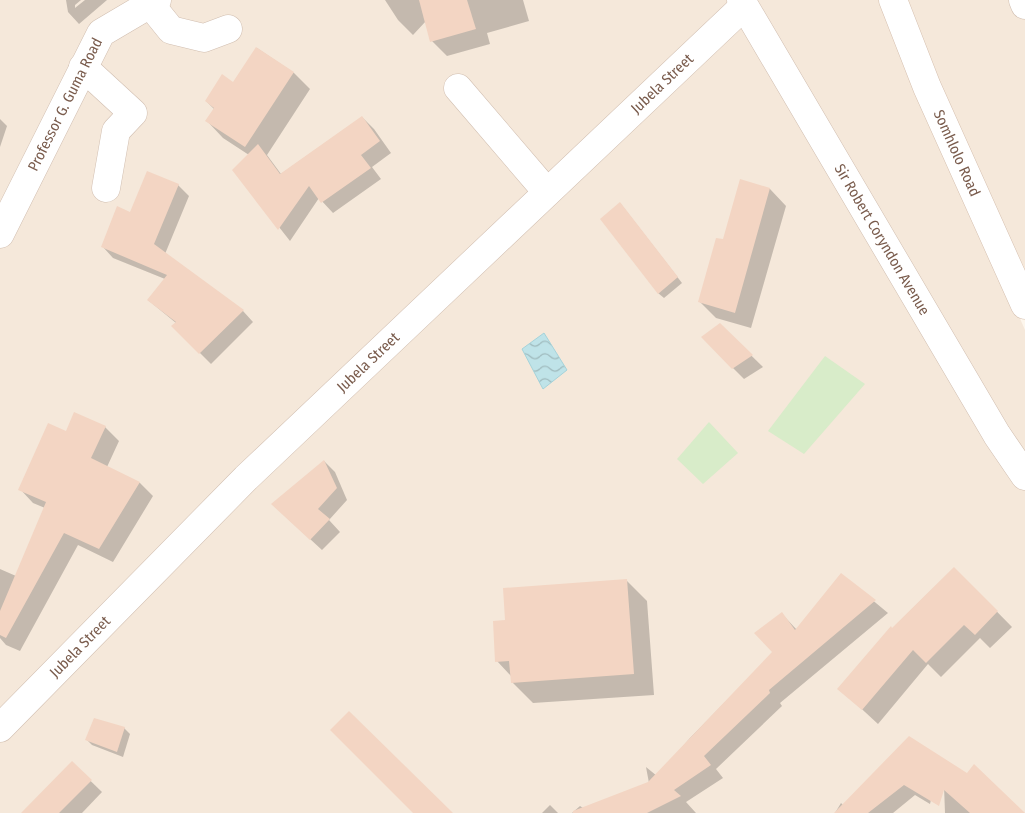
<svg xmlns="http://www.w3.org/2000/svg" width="1025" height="813" font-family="'Fira Sans Condensed',sans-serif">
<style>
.residential{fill:#f5e8da}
.park{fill:#d8ecc9}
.water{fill:url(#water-waves);stroke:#a5d3da}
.shadow{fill:#0003}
.building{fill:#f3d5c3}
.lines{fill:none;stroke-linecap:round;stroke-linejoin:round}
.street-casing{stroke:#d1beb0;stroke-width:29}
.secondary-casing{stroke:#d6c0b0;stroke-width:29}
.street{stroke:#fff;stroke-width:28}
.secondary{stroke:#fff;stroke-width:28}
.labels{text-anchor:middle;stroke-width:4;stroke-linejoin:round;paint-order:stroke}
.street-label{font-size:15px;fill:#7a5c4d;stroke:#fffaf3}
</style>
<defs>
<pattern id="water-waves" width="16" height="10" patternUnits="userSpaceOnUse" patternTransform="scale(1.25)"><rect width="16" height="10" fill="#bfe3e8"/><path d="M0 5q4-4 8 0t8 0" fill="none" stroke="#a0bbbe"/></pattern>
</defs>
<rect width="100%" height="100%" fill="#fdf6ec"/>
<g class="residential">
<path d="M0,0h885l34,89 106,241v483h-1025z"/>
<path d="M899,0h126v291z"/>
</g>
<g class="park">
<path d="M825,356l40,28 -61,70 -36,-23z"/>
<path d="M709,422l29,31 -35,31 -26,-25z"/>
</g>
<path class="water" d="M544,333l23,37 -24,19 -21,-40z"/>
<g class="shadow">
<path d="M66,0h15l-6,5v3l10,-8h22l-28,24 -11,-12z"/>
<path d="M385,0h138l6,21 -42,12 3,11 -43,12 -15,-15 -6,-20 -13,14 -15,-15z"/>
<path d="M257,48l37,25 16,16 -43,66 14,19 81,-57 12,12 17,24 -19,14 9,12 -48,34 -14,-15 -29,43 -56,-71 15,-15 -26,-17 -16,-17 7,-12 -8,-8 27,-18z"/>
<path d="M0,119l7,7 -7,21z"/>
<path d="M741,181l29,8 16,17 -35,122 -35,-10 -17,-17 25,-60z"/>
<path d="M178,185l11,11 -24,58 78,57 10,11 -42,42 -38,-38 3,-3 -28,-23 17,-21 -52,-21 -10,-11 28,-34z"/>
<path d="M620,203l62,80 -18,15 -6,-5z"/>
<path d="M720,325l43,42 -19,12 -11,-11z"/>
<path d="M105,427l14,14 -12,26 33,16 13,13 -40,66 -35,-17 -58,106 -14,-6 -6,-7v-69l16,7 29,-68 -12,-5 -13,-14 46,-57z"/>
<path d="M324,461l11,11 12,28 -18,20 11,12 -18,18 -38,-35z"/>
<path d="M954,568l58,59 -22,21 -10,-10 -39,39 -13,-13 -50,60 -39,-36 53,-59z"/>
<path d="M841,574l47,39 -108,90 2,3 -66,63 7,9 -37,24 10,11h-124l8,-7 3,2 66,-25 -3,-16 11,9 33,-38 84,-86 8,-38 15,16z"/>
<path d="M626,580l21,21 7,94 -121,8 -21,-21 -1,-6 -14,-15z"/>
<path d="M124,728l6,6 -7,23 -31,-12 -5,-5z"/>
<path d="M943,759l81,54h-79z"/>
<path d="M940,762l-10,42 -15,-9 -22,18h-58l6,-10 2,2z"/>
<path d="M72,763l30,29 -20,21h-60z"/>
<path d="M550,805l8,8h-16z"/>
</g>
<g class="building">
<path d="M419,0h48l9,29 -46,13z"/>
<path d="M256,47l38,25 -49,75 -40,-26 9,-13 -9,-7 17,-27 11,8z"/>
<path d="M362,116l18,25 -19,14 10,13 -50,35 -12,-17 -31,44 -46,-60 26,-26 22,30z"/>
<path d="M147,171l32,13 -25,60 90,66 -45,44 -28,-28 5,-4 -29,-22 20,-25 -66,-28 16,-41 13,6z"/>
<path d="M740,179l30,9 -35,125 -37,-11 18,-64 7,1z"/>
<path d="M620,202l58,75 -20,17 -58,-75z"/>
<path d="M720,323l33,32 -21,14 -31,-32z"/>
<path d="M74,412l32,14 -15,32 49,24 -41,67 -35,-16 -58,105 -6,-3v-24l46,-109 -28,-12 30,-67 18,8z"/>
<path d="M324,460l13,28 -19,21 12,10 -20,21 -39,-36z"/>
<path d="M954,567l44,44 -23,24 -11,-10 -38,38 -13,-13 -51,60 -25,-21 54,-63 1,2z"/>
<path d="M841,573l35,27 -107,90 1,3 -66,63 7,9 -37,25 7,6 -34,17h-74v-2l75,-29 124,-130 -18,-19 28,-21 13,18z"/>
<path d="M627,579l7,95 -123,9 -2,-22 -14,1 -2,-41 12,-1 -2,-32z"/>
<path d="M349,711l104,102h-40l-83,-83z"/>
<path d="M94,718l31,9 -8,25 -32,-12z"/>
<path d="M909,736l58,37 7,-9 51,49h-55l-26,-23 -5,16 -35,-21 -36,28h-34z"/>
<path d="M72,761l20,19 -33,33h-38z"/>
</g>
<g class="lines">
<g class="street-casing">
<g id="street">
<path id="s1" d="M741,0l256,435 28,41"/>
<path d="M1023,0l2,5"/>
<path d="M150,4l21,26 33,8 24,-9"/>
<path d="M83,67l50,46 -17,18 -10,57"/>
<path d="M458,88l89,104"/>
<path id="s2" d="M0,234l101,-201 56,-33"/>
<path id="s3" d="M0,728l246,-250 498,-472"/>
</g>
</g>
<g class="secondary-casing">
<g id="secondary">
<path id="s4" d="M893,0l34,87 98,218"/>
</g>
</g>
<use href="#street" class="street"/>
<use href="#secondary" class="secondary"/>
</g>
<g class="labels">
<g class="street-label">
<text dy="5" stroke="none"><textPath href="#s3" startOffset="924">Jubela Street</textPath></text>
<text dy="5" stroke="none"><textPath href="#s2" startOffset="145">Professor G. Guma Road</textPath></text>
<text dy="5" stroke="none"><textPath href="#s4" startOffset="166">Somhlolo Road</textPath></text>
<text dy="5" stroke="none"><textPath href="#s1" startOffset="278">Sir Robert Coryndon Avenue</textPath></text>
<text dy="5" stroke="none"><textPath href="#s3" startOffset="519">Jubela Street</textPath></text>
<text dy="5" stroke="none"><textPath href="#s3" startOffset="114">Jubela Street</textPath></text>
</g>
</g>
</svg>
